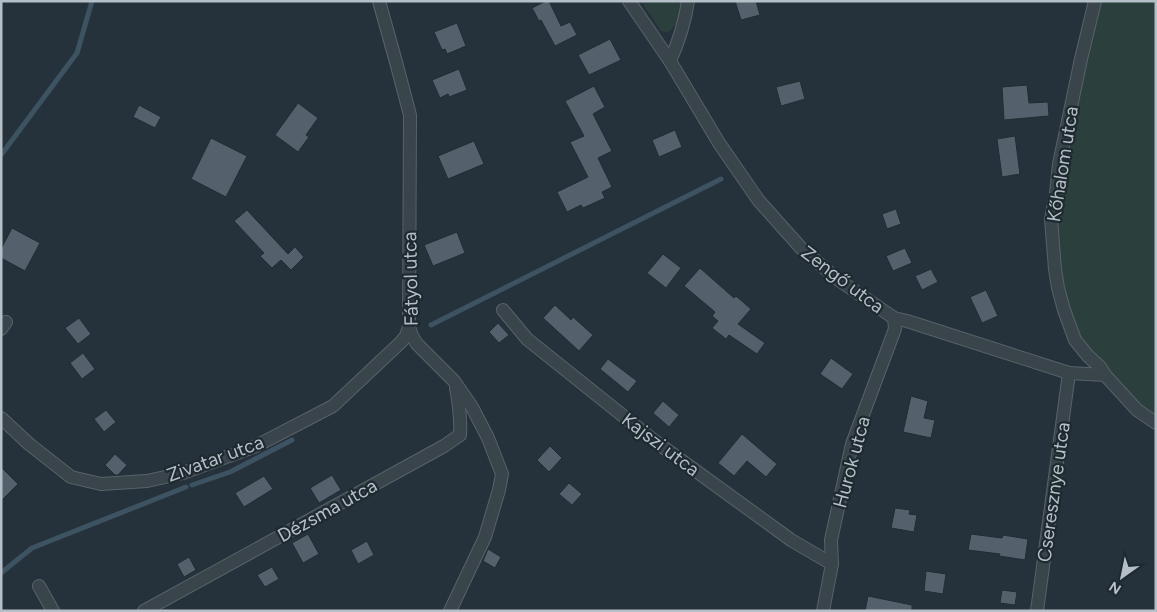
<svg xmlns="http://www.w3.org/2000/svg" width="1157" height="612" font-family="Figtree,sans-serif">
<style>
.green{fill:#2b403d}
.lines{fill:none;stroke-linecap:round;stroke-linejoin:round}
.stream{stroke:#3d5362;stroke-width:5}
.building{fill:#54616c;stroke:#212b32}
.minor-casing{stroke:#586269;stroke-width:14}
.minor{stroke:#3a444b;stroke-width:12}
.labels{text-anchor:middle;stroke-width:4.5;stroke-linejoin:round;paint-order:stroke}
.street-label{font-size:19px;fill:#b5bfc7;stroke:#1f2930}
</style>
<rect width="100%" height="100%" fill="#26323b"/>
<g class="green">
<path d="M641,1h44l-7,22 -10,9 -7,-1z"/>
<path d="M1095,1h61v422l-61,-61 -31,-52 -13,-91z"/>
</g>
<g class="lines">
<g class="stream">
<path d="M1,155l76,-102 15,-52"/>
<path d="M431,325l290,-146"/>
<path d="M192,485l38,-13 62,-32"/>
<path d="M1,573l31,-25 154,-61"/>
</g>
</g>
<g class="building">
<path d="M546,1h3l12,25 9,-4 7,13 -22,11 -14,-26 -2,1 -7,-13z"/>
<path d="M735,1h21l4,14 -19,5z"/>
<path d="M457,23l9,23 -19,8 -2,-5 -3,1 -8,-18z"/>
<path d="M610,39l11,21 -32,15 -11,-20z"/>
<path d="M459,69l8,21 -18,7 -1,-3 -8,4 -8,-18z"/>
<path d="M800,81l5,18 -24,7 -5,-19z"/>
<path d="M1027,85l2,18 19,-1 1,14 -45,4 -2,-33z"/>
<path d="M594,86l11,21 -12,7 19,37 -14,7 14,29 -10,5 3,6 -22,10 -2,-3 -14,7 -10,-20 31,-15 -18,-35 14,-6 -19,-35z"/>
<path d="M298,103l20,15 -12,17 3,2 -11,15 -23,-17z"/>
<path d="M139,105l22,12 -6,11 -22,-11z"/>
<path d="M675,130l7,17 -23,10 -7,-17z"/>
<path d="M1015,136l5,38 -18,3 -5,-38z"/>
<path d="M211,138l36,18 -21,41 -35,-18z"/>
<path d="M474,141l10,23 -36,15 -10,-23z"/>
<path d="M896,209l5,15 -14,5 -5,-15z"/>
<path d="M247,210l41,44 7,-7 9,10 -13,13 -10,-10 -9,8 -12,-12 4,-3 -30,-32z"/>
<path d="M12,228l28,15 -15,28 -24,-13v-9z"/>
<path d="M457,232l8,21 -32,13 -9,-21z"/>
<path d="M905,248l7,15 -19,8 -7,-15z"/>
<path d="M663,254l18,14 -15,20 -19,-15z"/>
<path d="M700,268l34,30 2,-2 15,13 -13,15 27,19 -8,11 -28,-19 -3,4 -14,-11 6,-7 -6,-5 3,-4 -31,-26z"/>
<path d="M931,269l7,13 -16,8 -7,-14z"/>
<path d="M986,290l12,26 -16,7 -12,-26z"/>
<path d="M555,305l16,15 2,-3 20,18 -14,16 -36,-33z"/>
<path d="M79,318l12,16 -13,10 -13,-16z"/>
<path d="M498,323l11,12 -10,8 -10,-11z"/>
<path d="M83,353l12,16 -13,10 -12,-16z"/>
<path d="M831,358l22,16 -11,15 -22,-15z"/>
<path d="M608,359l29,22 -9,11 -28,-23z"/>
<path d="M911,396l17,5 -4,17 11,2 -4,18 -28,-6z"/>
<path d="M663,401l16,14 -10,12 -16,-14z"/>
<path d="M106,410l10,12 -12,10 -10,-13z"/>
<path d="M742,434l35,30 -11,13 -19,-16 -13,15 -16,-13z"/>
<path d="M550,446l12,12 -13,14 -12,-12z"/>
<path d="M115,454l12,11 -9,10h-3l-10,-10z"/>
<path d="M1,467l17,17 -17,17z"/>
<path d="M332,475l9,15 -22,13 -9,-15z"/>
<path d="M264,476l9,13 -29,18 -9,-14z"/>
<path d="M569,483l13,11 -10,11 -13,-11z"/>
<path d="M895,508l15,2 -1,4 8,1 -3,17 -23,-4z"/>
<path d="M308,534l11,20 -16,9 -11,-20z"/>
<path d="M971,534l31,4 1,-3 25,4 -3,21 -26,-4 1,-2 -32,-4z"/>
<path d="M367,541l7,14 -16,9 -7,-14z"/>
<path d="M488,549l13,8 -6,11 -12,-7z"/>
<path d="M189,557l7,13 -12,7 -7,-13z"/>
<path d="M272,567l7,12 -14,8 -8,-12z"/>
<path d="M926,571l20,3 -3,20 -19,-3z"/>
<path d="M1002,590l15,2 -2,13 -15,-2z"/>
<path d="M868,596l44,9v6h-47z"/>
</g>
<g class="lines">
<g class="minor-casing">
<g id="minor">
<path d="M379,1l17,61 14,53 -1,212 3,9 5,8 37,37 18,26 16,31 14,36 -3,16 -14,47 -35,74"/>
<path d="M629,1l41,60 49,82 40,58 42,47 35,30 58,40 13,3 162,52 36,2 32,35 19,13"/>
<path d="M1095,1l-14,58 -22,105 -3,30 -5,25 4,50 3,19 6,22 11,30 13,16 12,11 5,8"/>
<path d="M670,61c9,-20 15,-39 18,-60"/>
<path d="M503,310l24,29 125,100 139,101 41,24"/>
<path d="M1,329l5,-7"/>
<path d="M1,418l28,26 42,33 30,7 46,-3 36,-8 73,-27 77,-40 68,-64 5,-6 3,-9"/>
<path d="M39,586l14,25"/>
<path d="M144,611l300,-165 16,-11c1,-17 -1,-31 -4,-47"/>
<path d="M823,611l9,-47 -1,-24 21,-96 43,-115 -1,-11"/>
<path d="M1037,611l32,-238"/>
</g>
</g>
<use href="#minor" class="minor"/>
</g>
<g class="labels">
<g class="street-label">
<text transform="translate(1062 164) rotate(-81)" y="7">Kőhalom utca</text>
<text transform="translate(410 279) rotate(-91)" y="7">Fátyol utca</text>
<text transform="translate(843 279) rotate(37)" y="7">Zengő utca</text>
<text transform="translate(661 444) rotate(37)" y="7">Kajszi utca</text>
<text transform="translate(215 458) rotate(-20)" y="7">Zivatar utca</text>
<text transform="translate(851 462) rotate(-75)" y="7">Hurok utca</text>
<text transform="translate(1053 492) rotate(-82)" y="7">Cseresznye utca</text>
<text transform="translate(327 510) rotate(-29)" y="7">Dézsma utca</text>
</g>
</g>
<rect width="1157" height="612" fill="none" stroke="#b5bfc7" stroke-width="5"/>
<g transform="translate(1122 577) rotate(213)" stroke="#1f2930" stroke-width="4" paint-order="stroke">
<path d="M0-4L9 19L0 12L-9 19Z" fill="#b5bfc7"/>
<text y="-8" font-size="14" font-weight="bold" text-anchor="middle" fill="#b5bfc7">N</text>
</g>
</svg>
